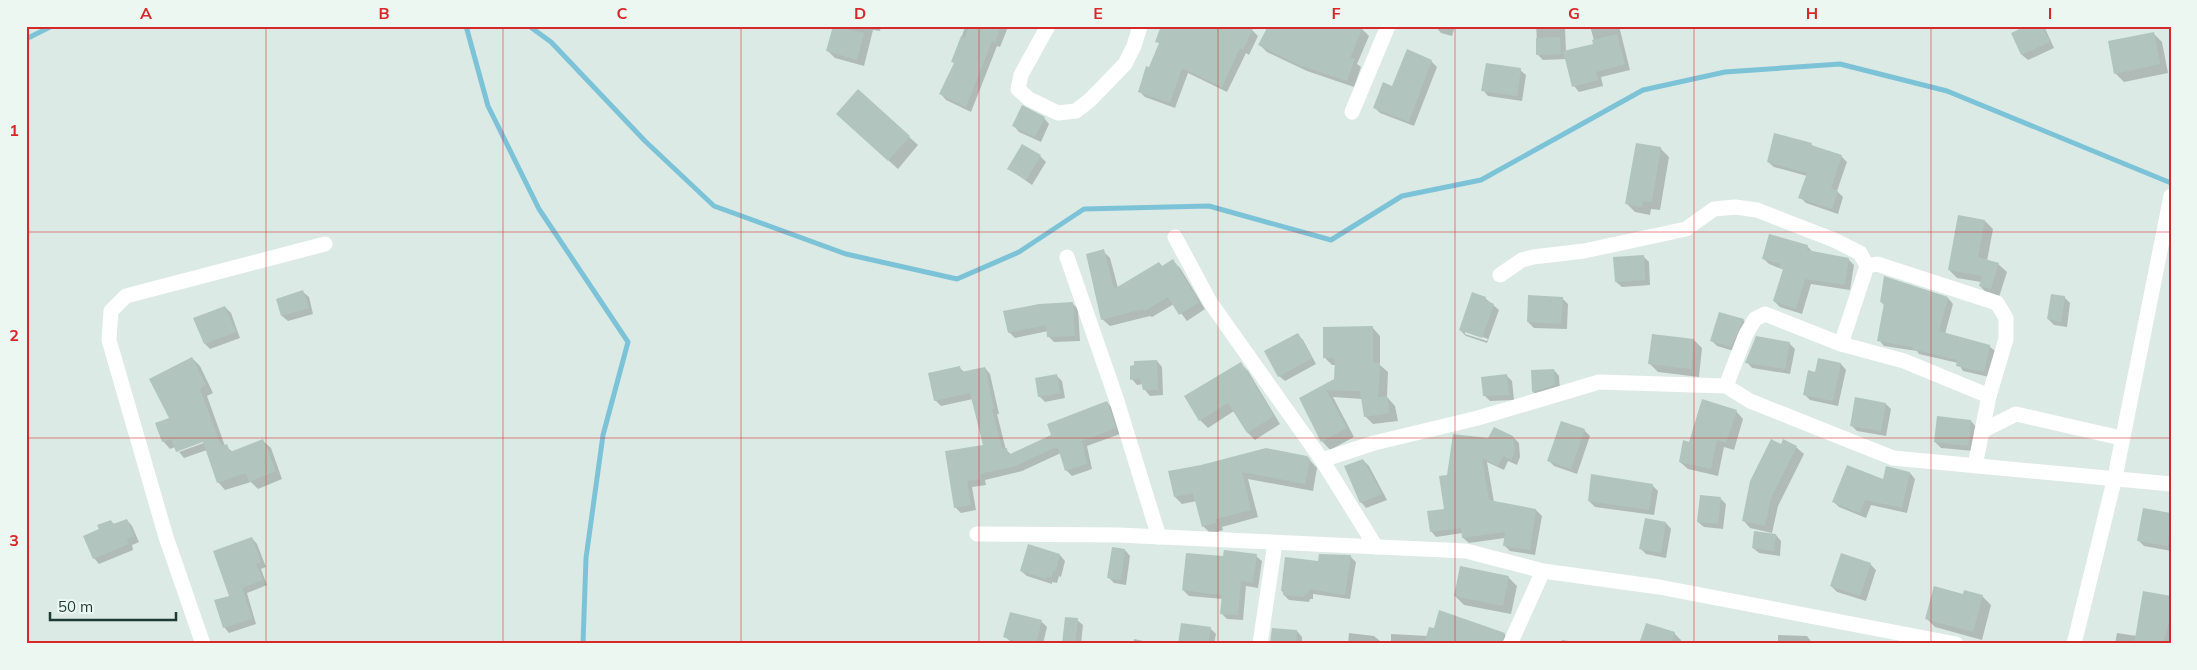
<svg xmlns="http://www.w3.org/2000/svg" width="2197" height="670" font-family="Mulish,sans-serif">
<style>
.shadow{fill:#0003;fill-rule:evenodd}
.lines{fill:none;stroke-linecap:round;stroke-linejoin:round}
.stream{stroke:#7dc3d7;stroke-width:5}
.building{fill:#b1c5be}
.minor{stroke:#fff;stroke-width:15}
.grid{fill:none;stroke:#d62828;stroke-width:1;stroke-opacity:0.55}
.neatline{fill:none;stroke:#d62828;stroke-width:2}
.grid-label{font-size:16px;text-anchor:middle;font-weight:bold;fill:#d62828}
</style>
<rect width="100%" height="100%" fill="#dceae5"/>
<g class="shadow">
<path d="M834,26h47l-1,5 -7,-1 -9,36 -29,-8 -7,-7z"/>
<path d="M962,26l46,1 -8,20 -3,-1 -26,66 -25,-12 -5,-6 14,-30 -2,-2 12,-35z"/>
<path d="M1355,26l7,3 7,7 -12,28 4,3 -7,20 -47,-16 -40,-19 -7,-7z"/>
<path d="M1435,26h20l-3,10 -11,-3z"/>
<path d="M1536,26h29l1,26 29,-8 -5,-18h29l11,44 -29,7 2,9 -24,6 -5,-6 -7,-27 -24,1 -5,-5z"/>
<path d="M2029,26h15l10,22 -26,12 -6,-5z"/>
<path d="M1252,30l6,6 -9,19 -3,-2 -19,39 -39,-19 -13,35 -30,-11 -6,-6 11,-22z"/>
<path d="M2153,33l9,9 6,31 -44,9 -9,-9z"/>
<path d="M1431,61l6,6 -23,59 -34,-13 -6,-6z"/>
<path d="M1520,70l6,5 -4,26 -34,-5 -5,-6z"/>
<path d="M858,91l60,54 -20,24 -52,-47z"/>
<path d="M1044,118l5,6 -8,18 -22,-10 -5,-6z"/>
<path d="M1811,144l4,4 26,8 6,6 -10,29 6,6 -5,17 -32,-11 -6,-6 7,-21 -33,-9 -6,-5z"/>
<path d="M1660,148l9,9 -9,53 -9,-1 -1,6 -15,-3 -8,-8z"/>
<path d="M1040,156l6,6 -14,23 -24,-17z"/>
<path d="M1985,221l8,8 -6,32 11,3 9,8 -8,25 -11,-3 -8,-8 1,-4 -24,-4 -8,-8z"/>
<path d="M1807,246l6,6 35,7 6,6 -4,25 -39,-6 -9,30 -22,-7 -6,-6 10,-31 -15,-6 -6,-6z"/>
<path d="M1103,251l7,7 8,30 41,-25 4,4 10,-6 7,7 25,41 -18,12 -13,-17 -22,13 -2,-1 -40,10 -8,-7z"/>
<path d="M1643,256l6,6 1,23 -28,2 -6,-5z"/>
<path d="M303,292l6,5 4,17 -25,7 -6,-5 -4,-17z"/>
<path d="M2064,297l6,6 -3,24 -13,-2 -6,-6z"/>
<path d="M1485,298l14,12 -12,33 -21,-7 -6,-6zM1465,331l23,8 -1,2 -22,-7z"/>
<path d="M1562,298l6,6 -1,25 -33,-1 -6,-6z"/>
<path d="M1948,298l5,6 -8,30 44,12 6,5 -6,26 -26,-6 -5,-8 -39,-9 -2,-3 -33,-5 -5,-6 6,-34 -4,-4z"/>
<path d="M1072,303l6,6 2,32 -26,1 -6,-6v-5l-33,7 -6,-6z"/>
<path d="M225,307l6,6 9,25 -30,11 -5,-5z"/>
<path d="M1743,320l6,6 -12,26 -20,-6 -5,-5z"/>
<path d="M1372,327l8,9v29l8,7 -1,25 8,9 3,15 -25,3 -8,-8 -3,-17 -29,-2 21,40 -24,13 -8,-9 -16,-30 29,-31 1,-15h-4l-8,-8z"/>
<path d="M1297,334l6,6 13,24 -31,17 -6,-5z"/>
<path d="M1694,340l8,8 -3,29 -41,-5 -8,-8z"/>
<path d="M1789,343l6,6 -5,25 -38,-6 -5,-6z"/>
<path d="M192,358l8,8 13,27 -6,3 18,50 8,6 30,-11 8,7 11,31 -24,10 -7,-7 -26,8 -7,-8 -11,-32 -23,8 -9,-11 -5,2 -7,-8zM209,438v3l-30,11v-3z"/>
<path d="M1157,361l5,6 1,28 -13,1 -5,-6 -2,-6 -6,1 -5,-6z"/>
<path d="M1241,364l7,7 32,53 -25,16 -7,-7 -14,-22 -26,17 -8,-8z"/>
<path d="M1841,364l5,6 -8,36 -28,-6 -6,-6 12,-21z"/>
<path d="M960,368l4,4 21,-4 5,6 9,40h-2l9,36 6,5 40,-20 55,-33 5,6 8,26 -33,12 5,23 -20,7 -6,-6 -5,-17 -39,18 -37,9 1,5 -14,2 4,23 -15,3 -6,-6 -8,-55 38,-6 -12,-47 -32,7 -6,-6z"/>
<path d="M1554,370l5,6 1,15 -21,6 -6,-5z"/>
<path d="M1506,375l6,6 2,19 -24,1 -6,-6z"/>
<path d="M1057,376l5,5 3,17 -20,4 -6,-6z"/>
<path d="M1886,404l5,5 -5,27 -29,-5 -6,-6z"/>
<path d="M1736,411l7,8 -9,31 -10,-3 -6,29 -30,-7 -8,-7 10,-19z"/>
<path d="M1971,421l5,6 -2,24 -33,-3 -6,-6z"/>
<path d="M1584,430l6,6 -13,38 -23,-8 -5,-5z"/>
<path d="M1513,437l6,6 1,14 -3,8 -9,-4 -4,9 -17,-8 7,40 42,8 6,6 -7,39 -25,-4 -6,-6 1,-7 -36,5 -6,-5v-5l-27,4 -5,-6 14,-21 4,-34 40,-36z"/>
<path d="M1781,446l15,1 8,7 -26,52 -6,27 -22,-5 -7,-8z"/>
<path d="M1307,457l10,11 -4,23 -65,-12 10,38 -36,10 1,3 -12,4 -8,-8 -6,-25 -15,3 -7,-7 -6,-25z"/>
<path d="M1363,460l6,6 18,34 -21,8 -5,-6z"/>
<path d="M1887,468l23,5 5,6 -8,34 -36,-8 -5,13 -27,-11 -5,-5 50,-21z"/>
<path d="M1652,485l6,6 -4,24 -59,-8 -6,-6z"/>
<path d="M1720,498l6,6 -3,25 -19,-2 -6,-5z"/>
<path d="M2171,514v37l-27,-5 -5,-5z"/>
<path d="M127,520l5,6 7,16 -7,3 1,5 -34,14 -5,-6 7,-28 10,-9 4,4z"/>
<path d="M1666,523l5,6 -5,29 -20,-4 -5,-5z"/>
<path d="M1776,535l5,6 -1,15 -21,-3 -6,-5z"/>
<path d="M252,538l5,6 9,23 -5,2 6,16 -20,8 9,31 -27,9 -5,-6 6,-31z"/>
<path d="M1125,550l5,6 -4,29 -12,-2 -6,-6z"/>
<path d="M1060,555l5,6 -4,16 -2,-1 -2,7 -5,-1v2l-25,-8 -6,-5z"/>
<path d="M1256,556l6,5 -4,27 -12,-2 -3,34 -16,-1 -5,-5 1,-15 -34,-3 -6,-6 41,-32z"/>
<path d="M1350,556l6,6 -6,37 -37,-5v5h-3l-1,3 -20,-2 -5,-5 -2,-4 37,-29z"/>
<path d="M1870,564l6,6 -10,31 -29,-9 -6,-6z"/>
<path d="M1508,577l9,9 -6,28 -47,-9 -9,-9z"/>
<path d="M1964,595l18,1 9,9 -9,35 -47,-13 -8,-8z"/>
<path d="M2171,597v47h-56l2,-11 20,3z"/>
<path d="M1077,620l6,5 -2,19h-18z"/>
<path d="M1042,622l5,5 -4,17h-29l-9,-7z"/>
<path d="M1210,628l6,6 -2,10h-35z"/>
<path d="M1297,631l5,6v7l-31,-2z"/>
<path d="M1349,633l25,3 6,5v3h-32z"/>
<path d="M1674,633l7,7 -1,4h-39z"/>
<path d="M1391,634l37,2 76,-2 7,7 -1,3h-119z"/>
<path d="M1778,635l29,1 6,8h-35z"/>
<path d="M1134,639l14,3 2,2h-17z"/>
<path d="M1562,640l27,4h-28z"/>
</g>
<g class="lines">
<g class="stream">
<path d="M466,26l22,80 51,103 89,133 -25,93 -17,123 -3,86"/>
<path d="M529,26l22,16 94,99 69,65 132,48 111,25 62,-27 65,-43 125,-3 122,34 71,-44 79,-16 162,-90 82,-18 115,-8 107,27 224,92"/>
<path d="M26,39l26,-13"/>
</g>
</g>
<g class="building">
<path d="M833,26l31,7 -7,27 -31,-9z"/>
<path d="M969,26h32l-6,17 -3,-2 -26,66 -27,-13 15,-31 -3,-1 10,-26 4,2z"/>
<path d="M1161,26h93l-11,24 -3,-2 -18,39 -40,-19 -12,35 -32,-11 8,-26 3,1 10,-24 -4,-1z"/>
<path d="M1268,26h95l-13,32 5,1 -8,22 -48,-16 -41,-20z"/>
<path d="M2026,26h16l8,16 -29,13 -10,-22z"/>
<path d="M2154,32l6,32 -46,10 -6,-33z"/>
<path d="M1617,34l8,30 -29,8 2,8 -26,7 -9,-36 30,-7 -1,-4z"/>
<path d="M1560,37l1,17 -25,1v-17z"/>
<path d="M1407,49l25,11 -23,62 -36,-14 10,-26 9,4z"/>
<path d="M1486,63l35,5 -4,28 -36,-5z"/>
<path d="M858,89l52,47 -22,25 -52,-47z"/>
<path d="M1022,105l23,12 -10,20 -23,-11z"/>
<path d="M1774,133l38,10 -1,2 31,10 -11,33 7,3 -6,18 -34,-11 9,-25 -40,-11z"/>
<path d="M1636,143l25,4 -9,55 -9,-1 -1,6 -17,-3z"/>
<path d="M1022,144l19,11 -15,25 -19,-11z"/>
<path d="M1958,215l27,5 -7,37 21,6 -8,26 -12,-3 3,-10 -34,-6z"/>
<path d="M1769,234l39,11 -1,5 42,8 -4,27 -40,-6 -9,30 -23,-8 10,-32 -3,-1 1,-4 -19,-5z"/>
<path d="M1104,249l10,40 45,-27 3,4 11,-7 26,43 -20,13 -11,-18 -24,14 -1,-2 -42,11 -15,-66z"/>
<path d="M1644,255l1,25 -30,2 -2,-25z"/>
<path d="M1884,276l64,21 -9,34 51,14 -6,27 -28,-6 1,-6 -45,-11 1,-2 -36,-6 7,-38 -4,-1z"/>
<path d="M303,290l6,18 -28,8 -5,-17z"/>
<path d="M1472,292l14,5 -1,3 9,4 -12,34 -23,-8z"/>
<path d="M2051,294l14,2 -4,26 -14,-3z"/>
<path d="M1528,295l35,2 -2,27 -34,-2z"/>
<path d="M1073,302l2,34 -28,1 -1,-12 -38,8 -5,-22 36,-7z"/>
<path d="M225,306l11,26 -32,12 -11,-26z"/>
<path d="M1719,312l25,7 -13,28 -21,-6z"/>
<path d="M1373,326v37h7l-2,34 9,-1 3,17 -26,4 -4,-26 -34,-1 21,38 -26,14 -22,-44 35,-19 1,-21h-12v-31z"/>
<path d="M1298,333l14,25 -34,19 -14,-26z"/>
<path d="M1652,334l42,5 -3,30 -43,-5z"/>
<path d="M1756,336l34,6 -5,27 -40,-6z"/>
<path d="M192,357l14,28 -6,4 21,57 6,-2 3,8 33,-13 13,32 -27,11 -3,-9 -29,10 -14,-41 -27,10 -5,-13 -9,3 -7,-19 14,-5 -20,-39z"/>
<path d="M1818,358l23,5 -8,38 -30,-6 5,-25 7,2z"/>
<path d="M1157,360l1,30h-15l-3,-12 -10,2v-14l4,-1v-4z"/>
<path d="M1241,362l33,54 -27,17 -19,-30 -29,18 -15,-25z"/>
<path d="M960,366l1,6 24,-5 9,42h-2l10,40 5,-1 1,7 43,-20 -4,-11 60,-23 9,27 -34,13 5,23 -22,7 -7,-23 -2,-1 -40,19 -36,8 1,5 -14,2 4,24 -17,3 -9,-57 38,-6 -13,-52 -36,8 -6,-28z"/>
<path d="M1554,369l1,16 -23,7 -1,-22z"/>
<path d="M1057,374l3,19 -22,4 -3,-19z"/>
<path d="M1507,374l2,21 -26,1 -2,-19z"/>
<path d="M1855,397l31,6 -5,28 -31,-5z"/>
<path d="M1702,399l35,11 -11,33 -9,-3 -6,29 -32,-7 4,-22 6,2z"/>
<path d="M1937,416l34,4 -3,26 -34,-4z"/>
<path d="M1561,421l24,8 -14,40 -24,-8z"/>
<path d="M1494,427l19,9 2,15 -4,9 -8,-4 -5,10 -16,-8 7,42 47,9 -6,41 -27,-4 2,-14 -43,6 -1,-10 -31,4 -3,-21 17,-2 -5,-33 8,-1 6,-41 35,4z"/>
<path d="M1771,439l10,5 2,-5 14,7 -26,52 -6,28 -23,-5 8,-40z"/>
<path d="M1266,448l41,8 3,3 -5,25 -63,-12 9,38 -36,9 1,4 -14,4 -9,-34 -19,4 -6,-26 33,-6z"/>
<path d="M1363,459l19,35 -22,9 -16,-37z"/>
<path d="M1847,465l36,14 3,-13 24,6 -8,36 -37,-8 -5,13 -28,-11z"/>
<path d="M1591,474l62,10 -4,26 -61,-9z"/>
<path d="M1700,495l21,2 -3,27 -21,-2z"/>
<path d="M2143,508l28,5 -3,33 -31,-5z"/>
<path d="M1645,518l21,4 -5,31 -22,-4z"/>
<path d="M127,519l7,17 -7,3 2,5 -36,15 -10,-23 16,-7 -2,-4 14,-5 2,4z"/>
<path d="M1754,531l22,3 -2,17 -22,-3z"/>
<path d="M252,537l9,25 -5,2 7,16 -21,8 10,31 -29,9 -9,-28 15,-4 -16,-45z"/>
<path d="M1028,544l32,10 -5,18 -2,-1 -2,7 -4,-1 -1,2 -26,-8z"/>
<path d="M1112,547l13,2 -4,31 -14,-2z"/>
<path d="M1224,550l33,4 -4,29 -12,-2 -3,34 -18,-1 2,-19 -40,-5 4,-37 37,3z"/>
<path d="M1841,553l30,10 -11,33 -30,-10z"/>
<path d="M1319,554l32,1 -6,40 -36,-6 -1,5h-3l-1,3 -21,-2v-4h-2l4,-34 33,4z"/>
<path d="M1460,566l49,10 -6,30 -49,-10z"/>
<path d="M1934,586l29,8 1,-4 19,5 -10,37 -48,-13z"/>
<path d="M2143,591l28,5v18l-8,30h-29z"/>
<path d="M1439,610l66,23 -4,11h-77l5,-17 5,1z"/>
<path d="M1010,612l32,8 -6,24h-10l-23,-7z"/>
<path d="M1065,617l13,1 -3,26h-13z"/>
<path d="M1181,623l30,4 -3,17h-30z"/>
<path d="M1646,623l29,9 -4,12h-32z"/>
<path d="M1272,628l25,2 -1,14 -26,-1z"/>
</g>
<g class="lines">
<g class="minor">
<path d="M1048,26l-27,49 -3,14 11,10 29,14 18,-2 14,-11 35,-36 9,-18 6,-20"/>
<path d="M1352,112l36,-86"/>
<path d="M1175,237l35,65 112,158 54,87"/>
<path d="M1067,257l49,141 43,139"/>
<path d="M1500,275l22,-15 11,-3 51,-6 102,-22 28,-20 21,-2 22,3 77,30 26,13 7,13"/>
<path d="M1841,344l26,-78 10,-2 120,39 9,15v21l-17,57 -14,70"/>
<path d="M1726,386l20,-52 9,-15 10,-5 76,30 63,17 85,35"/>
<path d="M1982,431l34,-17 105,24"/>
<path d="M1322,460l52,-17 104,-25 121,-36 127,4 24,15 143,57 278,26"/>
<path d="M977,534l141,1 348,16 77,20 116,16 297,57"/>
<path d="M203,644l-37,-107 -57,-197 2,-29 15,-15 199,-52"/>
<path d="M1260,644l15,-101"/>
<path d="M1510,644l33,-73"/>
<path d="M2074,644l41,-167 56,-281"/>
</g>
</g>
<path class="grid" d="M266,26v618M503,26v618M741,26v618M979,26v618M1218,26v618M1455,26v618M1694,26v618M1931,26v618M26,232h2145M26,438h2145"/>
<rect width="2197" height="670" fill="none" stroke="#edf7f2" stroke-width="55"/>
<path d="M50 612v8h126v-8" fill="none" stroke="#1d3b35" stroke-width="2.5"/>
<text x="58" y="612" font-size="15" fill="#1d3b35" stroke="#edf7f2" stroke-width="4" paint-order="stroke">50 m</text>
<rect x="28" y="28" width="2142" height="614" class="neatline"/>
<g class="grid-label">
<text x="146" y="19">A</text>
<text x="384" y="19">B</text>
<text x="622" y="19">C</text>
<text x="860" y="19">D</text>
<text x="1098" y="19">E</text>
<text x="1336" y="19">F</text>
<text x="1574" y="19">G</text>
<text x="1812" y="19">H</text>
<text x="2050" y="19">I</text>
<text x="14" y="136">1</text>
<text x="14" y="341">2</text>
<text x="14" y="546">3</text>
</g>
</svg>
